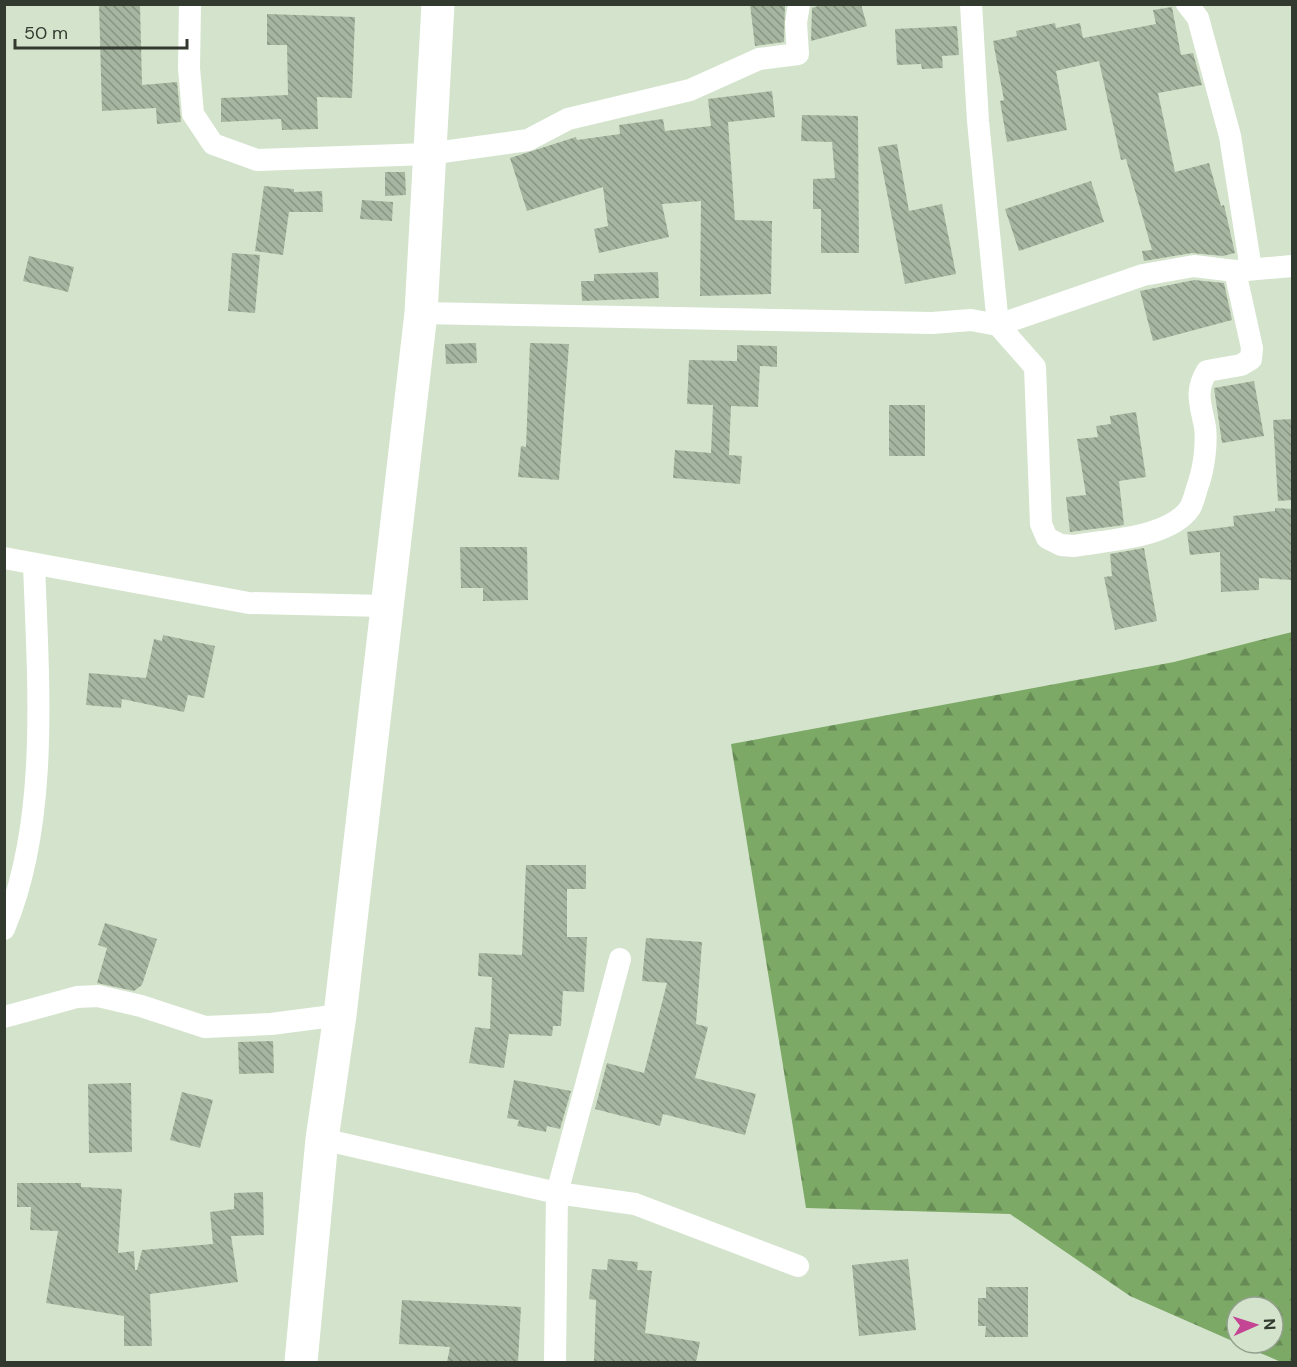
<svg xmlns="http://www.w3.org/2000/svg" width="1297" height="1367" font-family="'DM Sans',sans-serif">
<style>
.forest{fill:url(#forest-firs)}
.building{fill:url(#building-back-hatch)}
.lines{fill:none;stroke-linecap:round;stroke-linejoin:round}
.street{stroke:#fff;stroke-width:22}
.secondary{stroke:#fff;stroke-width:33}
</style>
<defs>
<pattern id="forest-firs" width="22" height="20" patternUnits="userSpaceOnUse" patternTransform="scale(1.5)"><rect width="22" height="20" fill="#7da967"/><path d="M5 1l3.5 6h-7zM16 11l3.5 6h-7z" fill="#678b55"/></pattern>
<pattern id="building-back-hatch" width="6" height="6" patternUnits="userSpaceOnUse" patternTransform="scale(1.5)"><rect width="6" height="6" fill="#a6b59f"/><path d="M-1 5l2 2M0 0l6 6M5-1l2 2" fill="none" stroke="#889482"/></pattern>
</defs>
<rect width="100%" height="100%" fill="#d4e4cc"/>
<path class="forest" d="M1292,632v730h-11l-44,-19h36v-36h-36v36l-107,-47 -120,-82 -204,-6 -75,-464 443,-82z"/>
<g class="building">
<path d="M99,4h41l2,81 35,-3 4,40 -24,2 -1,-16 -54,3z"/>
<path d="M750,4h35l-1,38 -29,4z"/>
<path d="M824,4h37l6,22 -56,15 1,-33z"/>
<path d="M1172,7l9,48 12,-2 9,32 -44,8 17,79 34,-9 12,43 3,-1 11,48 -12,3 -31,-3 -48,8 -2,-10 10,-1 -26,-91 -5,1 -22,-99 -43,10 11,59 -60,12 -7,-41 4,-1 -11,-59 24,-5 -1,-5 39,-8 1,5 24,-5 3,15 73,-14 -3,-14z"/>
<path d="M267,14l88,3 -3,81 -35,-1 1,32 -36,1 -1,-11 -60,3v-24l67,-3 -1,-50h-20z"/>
<path d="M957,26l2,29 -17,1 1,12 -21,1 -1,-5 -24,1 -2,-36z"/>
<path d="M772,91l3,26 -47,5 7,98 37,1 -1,73 -71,2 1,-95 -39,3 7,33 -70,16 -5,-24 14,-3 -5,-39 -76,24 -17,-53 66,-21 1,3 43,-6 -1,-9 44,-6 2,12 46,-5 -3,-27z"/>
<path d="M802,115l56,1 1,137h-38v-44h-8v-30l22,-1 -3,-36 -31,-1z"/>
<path d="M897,144l12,67 33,-7 14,70 -51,10 -27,-137z"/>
<path d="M385,172h20l1,23 -21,1z"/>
<path d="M1091,181l13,41 -85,29 -14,-42z"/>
<path d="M264,186l30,3v3l28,-1 1,21h-34l-6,43 -28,-4z"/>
<path d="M362,200l31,2 -1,19 -32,-2z"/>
<path d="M232,253l28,2 -5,58 -27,-2z"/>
<path d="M29,256l45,11 -6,25 -45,-11z"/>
<path d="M658,272l1,26 -77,3 -1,-20h13v-7z"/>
<path d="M1194,280l30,3 8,37 -79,21 -13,-50z"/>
<path d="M476,343l1,20 -31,1 -1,-20z"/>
<path d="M530,343l39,1 -10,136 -41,-3 3,-31 5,1z"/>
<path d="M737,345l40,1v21l-17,-1 -2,41 -27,-1 -2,49 13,1 -2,28 -67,-6 2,-28 36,3 2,-48 -26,-1 2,-44 48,1z"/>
<path d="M1254,381l10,55 -42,7 -8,-55z"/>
<rect x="889" y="405" width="36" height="51"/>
<path d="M1136,412l10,65 -27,4 5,44 -54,7 -4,-35 20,-2 -9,-56 21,-2 -2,-11 15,-2 -1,-8z"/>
<path d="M1293,419v81l-15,1 -5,-81z"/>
<path d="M1275,508l18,1 -1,71 -33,-2v12l-38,2 -1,-40 -30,3 -3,-23 47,-6 -1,-10 42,-5z"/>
<path d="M460,547h67l1,53 -45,1v-13h-22z"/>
<path d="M1144,548l13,73 -42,9 -11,-53 8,-1 -2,-22z"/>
<path d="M163,635l52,11 -11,52 -16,-3 -4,17 -62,-13 -1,9 -35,-3 3,-32 57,5 8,-39 8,2z"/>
<path d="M526,865h60v24h-19v48h20l-3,55 -21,-1 -2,35h-8l-1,10 -43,-2 -5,34 -35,-5 6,-36 15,2 2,-52 -14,-1 1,-23 43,2z"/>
<path d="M105,923l52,16 -15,46 -8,6 -37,-8 10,-35 -9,-3z"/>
<path d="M646,938l56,4 -6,82 12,3 -13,51 61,16 -11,41 -82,-21 -3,12 -65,-17 12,-46 37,10 23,-90 -25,-2z"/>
<path d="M273,1041l1,32 -35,1 -1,-32z"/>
<path d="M514,1080l57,11 -11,38 -13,-3 -1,6 -29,-6 2,-6 -12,-2z"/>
<path d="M131,1083l1,69 -43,1 -1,-69z"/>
<path d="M182,1092l31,8 -13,48 -30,-8z"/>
<path d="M17,1183h64v4l41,2 -4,64 16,-2 1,19h2l5,-20 71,-6 -3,-32 24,-3v-16l29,-1 1,43 -33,1 7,46 -88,12 2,52h-28v-30l-78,-13 12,-72 -28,-1 1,-23h-14z"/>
<path d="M608,1259l30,3 -1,8 15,1 -7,62 55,9 -4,20h-102l2,-62 -7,-1 3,-30 15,1z"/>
<path d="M908,1259l8,71 -57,6 -7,-71z"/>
<path d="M986,1287h42v50h-43l1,-11h-8v-28h8z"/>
<path d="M402,1300l119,7 -3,55h-71l3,-15 -51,-3z"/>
</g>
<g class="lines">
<g class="street">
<path d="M190,4l-1,64 4,46 20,30 44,16 171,-6 100,-14 40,-21 122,-29 69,-31 39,-5 -2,-31 3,-19"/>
<path d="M971,4l7,117 20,204 37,42 6,157 6,14 14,7 13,1c33,-6 96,-8 116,-38 4,-7 6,-18 9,-26 5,-15 8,-39 6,-55 -4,-22 -11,-35 2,-56l34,-6 10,-6 1,-11 -17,-77"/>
<path d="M1187,4l11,14 32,118 21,133"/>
<path d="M421,313l511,10 39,-3 27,5 145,-50 51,-9 41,5 57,-5"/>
<path d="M4,558l245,45 136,3"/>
<path d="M4,929c46,-108 34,-250 30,-365"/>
<path d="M4,1017l73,-20 21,-1 43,10 64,21 66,-3 69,-9"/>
<path d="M322,1139l235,54 78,11 163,62"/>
<path d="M555,1362l2,-169 63,-234"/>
</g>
<path class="secondary" d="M301,1362l21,-223 18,-124 81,-702 17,-309"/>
</g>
<rect width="1297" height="1367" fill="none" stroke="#32392f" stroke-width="12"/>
<g transform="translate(1255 1325) rotate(87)"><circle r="28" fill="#d4e4cc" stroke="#93a08d" stroke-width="1.5"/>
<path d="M0-4.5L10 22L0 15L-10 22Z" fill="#c34594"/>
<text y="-9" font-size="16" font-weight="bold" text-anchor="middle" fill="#32392f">N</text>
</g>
<path d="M15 39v9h172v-9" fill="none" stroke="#32392f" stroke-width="3"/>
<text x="24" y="39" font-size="18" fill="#32392f" stroke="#d4e4cc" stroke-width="4.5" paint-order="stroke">50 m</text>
</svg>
